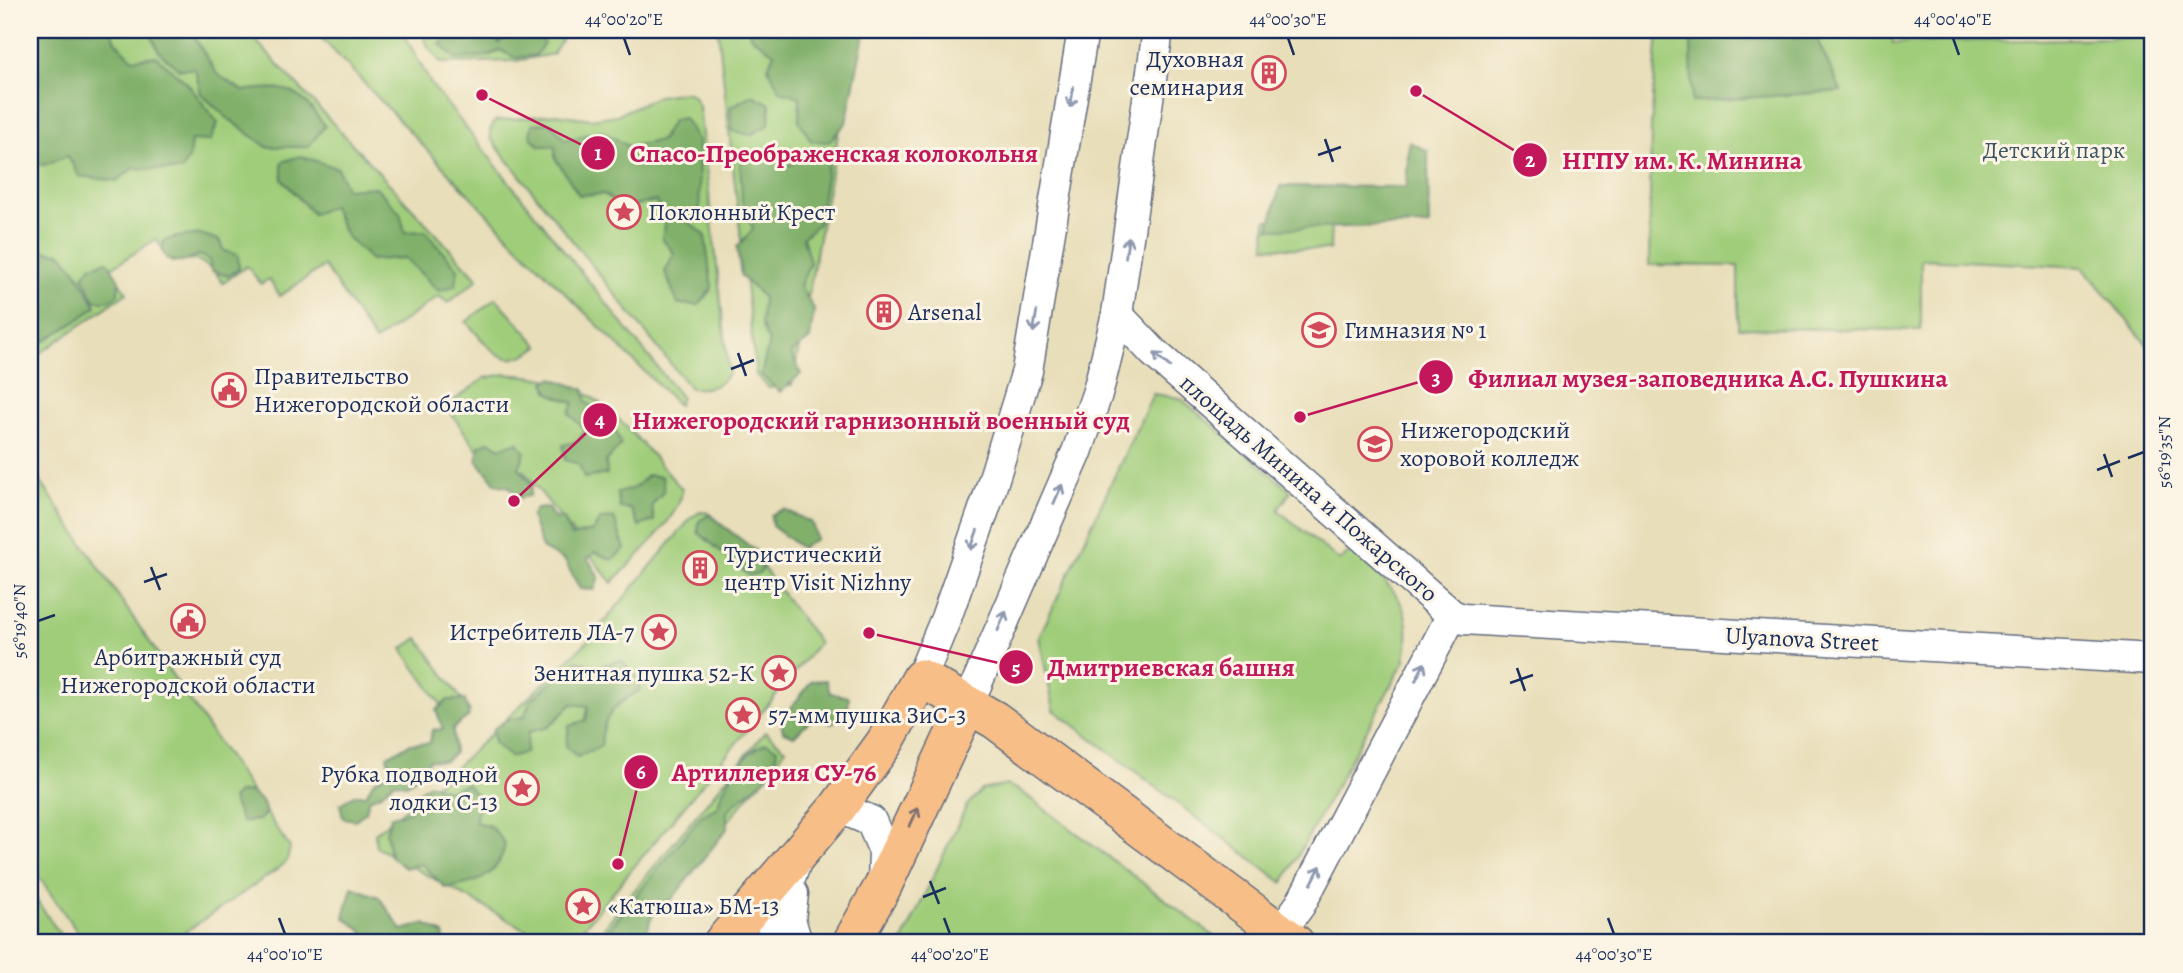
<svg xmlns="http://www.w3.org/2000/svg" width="2183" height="973" font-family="Alegreya,serif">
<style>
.green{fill:#a0cd7a;stroke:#5e7e6c;stroke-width:2}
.forest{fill:#80b06a;stroke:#4e7064;stroke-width:2}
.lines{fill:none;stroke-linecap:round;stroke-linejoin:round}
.minor-casing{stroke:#636c7e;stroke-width:33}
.major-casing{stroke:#636c7e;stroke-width:40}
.minor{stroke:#fff;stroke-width:30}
.major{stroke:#f7be87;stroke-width:37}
.oneway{stroke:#8d97ae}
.oneway2{stroke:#7e6f70}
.ticks{fill:none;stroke:#1b2f5e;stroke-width:2.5}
.labels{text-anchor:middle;stroke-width:6;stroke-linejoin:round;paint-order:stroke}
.poi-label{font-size:24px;fill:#1b2f5e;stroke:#fcf5e5;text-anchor:start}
.park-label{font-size:24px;fill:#3c5665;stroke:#fcf5e5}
.street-label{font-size:24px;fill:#1b2f5e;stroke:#fcf5e5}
.leader{fill:none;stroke:#c2185b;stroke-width:2.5}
.callout-dot{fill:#c2185b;stroke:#fcf5e5;stroke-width:2.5}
.mark-label{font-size:21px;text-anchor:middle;font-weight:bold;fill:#fff}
.callout-label{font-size:26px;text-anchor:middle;font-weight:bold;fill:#c2185b;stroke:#fcf5e5;stroke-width:6;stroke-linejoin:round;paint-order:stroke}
.neatline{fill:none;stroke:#1b2f5e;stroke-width:2.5}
.ticks-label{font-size:18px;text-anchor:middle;fill:#1b2f5e}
</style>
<rect width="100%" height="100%" fill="#fcf5e5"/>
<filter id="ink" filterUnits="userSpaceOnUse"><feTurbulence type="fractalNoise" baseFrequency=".0143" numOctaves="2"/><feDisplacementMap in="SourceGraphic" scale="14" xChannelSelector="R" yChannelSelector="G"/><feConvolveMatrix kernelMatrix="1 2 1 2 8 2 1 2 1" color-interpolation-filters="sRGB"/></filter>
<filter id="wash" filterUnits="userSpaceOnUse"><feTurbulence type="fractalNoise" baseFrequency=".00686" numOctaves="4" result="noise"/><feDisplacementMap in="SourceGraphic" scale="28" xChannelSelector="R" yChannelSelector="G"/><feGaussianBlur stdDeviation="1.57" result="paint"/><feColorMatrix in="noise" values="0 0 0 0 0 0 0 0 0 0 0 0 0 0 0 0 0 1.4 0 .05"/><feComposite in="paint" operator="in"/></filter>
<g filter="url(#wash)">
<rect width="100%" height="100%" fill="#e8deb9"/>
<g class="green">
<path d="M30,30h216l232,249 -30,24 -9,-7 -64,45 -51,-75 -44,30 -11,-17 -8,5 -14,-18 -24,17c-13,-19 -27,-29 -51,-21l-16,-23 -46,30 17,24 -97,67z"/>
<path d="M314,30h88l29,54 250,313 -3,8 -169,-168z"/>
<path d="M421,30h136l8,4 -12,20 -37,7 -75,2 -14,-18z"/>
<path d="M718,30h139l-65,355 -23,3 -13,-13z"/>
<path d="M1658,30h233l2,13 260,-6v315l-70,-85 -162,-8v71l-183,-2v-62l-89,-1 2,-137z"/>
<path d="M685,92l8,3 6,11 30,267c-10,15 -22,16 -39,15l-199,-249 -1,-9 5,-9 61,-7 35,5 26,-4 41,-19z"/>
<path d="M1266,220l65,3 -1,27 -65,-3z"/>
<path d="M496,298l43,48c-36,28 -47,3 -73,-24z"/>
<path d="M505,374c25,2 53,5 75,16 38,20 73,68 102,99 1,26 -52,74 -70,94l-89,-113 -21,15 -56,-79 39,-28z"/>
<path d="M1153,394l27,4 111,93 -13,19 62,51 12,-11c39,39 64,49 53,110l-122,223 -229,-173 -15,-73z"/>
<path d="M30,466l260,382 -3,13 -12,10 -106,72h-84l-55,-79z"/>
<path d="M700,512l9,1 49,48 61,82 -248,300h-21l-174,-96 -1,-14 75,-60 139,-133 102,-122z"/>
<path d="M418,638l52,73 -16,12 -52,-74z"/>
<path d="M765,732l21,17 -155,194h-40z"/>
<path d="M1006,785l13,5 204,153h-321l65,-138 15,-15z"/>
<path d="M30,891l36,52h-27l-9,-13z"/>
</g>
<g class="forest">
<path d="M30,30h81l5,12 17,17 23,-3 31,27 31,40 -8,18 -19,-1 -2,18 -8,13 -48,-3 -16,13 -38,-5 -11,-20 -24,9 -14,-2z"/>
<path d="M129,30h61l27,44 26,17c47,-6 54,-3 82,35l-17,21h-41l-42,-31 -24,-22 -6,-25h-16l-20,-17 -8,-18z"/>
<path d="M487,30l12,13 8,-9 26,-3 11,12 -8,12 -21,3 -15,-8 -11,6 -33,3 -16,-15 11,-9z"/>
<path d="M749,30h116l-19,93 -17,19 -18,-1 -12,-21 1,-23 -20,-6 -12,-23 6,-15 -24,-17z"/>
<path d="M1816,37l25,54 -149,11 -1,-64z"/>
<path d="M752,95l18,9 -1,21 -19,10 -18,-4 -2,-24z"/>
<path d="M684,118l14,23 2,72 -10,10 15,12 7,53 -13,17 -21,-1 -13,-32 9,-19 -12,-14 3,-14 -9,-24 -18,4 -20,-1 -14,-10 -25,1 -24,-37v-12h-16l-9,-10 2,-12 19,-1 14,17 37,-9 28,16 31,-7 12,-20z"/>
<path d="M1409,142l19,9 1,74 -160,4 11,-43 126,1z"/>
<path d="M817,149l11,15 -10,60 -15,13 7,26 -10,23 14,23 -4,30 -19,14 10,21 -21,18 -19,-17 8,-33 -8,-18 2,-27 -22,-21 -4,-29 16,-18 -11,-29 -2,-40 23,-8 26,13z"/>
<path d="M300,156l38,12 8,21 30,-2 24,26 5,19 20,-1 33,38 -2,16 -17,6 -34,-33 -34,2 -25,-24 -14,-30 -19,8 -31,-35v-17z"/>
<path d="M30,221l8,7 3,23 20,2 16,19 19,34c-20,19 -45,28 -66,46z"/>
<path d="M200,234l19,6 5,11 14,4 1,14 -11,7 -16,-5 -3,-11 -10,-5 -17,7 -14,-2 -6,-9 2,-10c13,-6 23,-4 36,-7z"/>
<path d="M107,261l12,19 -1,14 -8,7h-15l-12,-25 8,-10z"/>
<path d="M552,378l33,12 1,11 9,8 5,13 15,7 6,16 -15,16 1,13 -23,4 -5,-14 -14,-4 -2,-15 15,-4 7,-11 -16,-17 5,-10 -25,-10 -4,-11z"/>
<path d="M490,441l10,7 18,-6 7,11 -6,15 13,17 -2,11 -11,2 -9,-11 -14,-3 -19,-24 2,-14z"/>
<path d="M648,475l14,2 2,14 -12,14 2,16 -15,5 -8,-17 -11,-1 -3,-15 17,-5z"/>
<path d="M548,508l6,10 10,1 7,17 21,-5 9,-12 13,-1 11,31 -13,11 -17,-8 -7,7 11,18 -5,13 -14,-1 -15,-28 -23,-13 -11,-32 5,-7z"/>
<path d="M783,509l29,14 4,16 -15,9 -29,-22 -1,-11z"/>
<path d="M709,515l56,43 -4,14 -12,4 -51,-44 1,-11z"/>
<path d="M577,660l18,7 26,-7 19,21 -1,10c-25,13 -37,26 -38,55l-24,11 -11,-11 3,-20 17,-6 2,-14 -16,-2 -24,23 -20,5 -2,20 -16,5 -16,-14 -1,-14 15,-10 16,-2 6,-16z"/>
<path d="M826,680l4,13 19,4 -2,19 -16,7 -19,-5 -18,18 -11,-5 -2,-10 31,-40z"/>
<path d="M448,700h17l4,16 -16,12 1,25 -9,8 -16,-1 -7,14 -16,10 -12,-2 -13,12 -12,5 -3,13 -11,8 -12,-2 -3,-14 14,-9h12l7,-13 18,-11 -4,-15 23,-12 20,-1 2,-13 11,-1 -7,-19z"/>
<path d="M767,743l10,6c-4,38 -29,37 -50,63v17l-55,70 -19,10 -5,20 -16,14h-28l5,-14 92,-113 16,-9c7,-23 26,-56 50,-64z"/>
<path d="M429,784l20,6 17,-6c15,11 14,22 9,38l15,4 15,17c-5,34 -29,41 -60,45l-23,-24 -17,4 -15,-12 -4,-24 5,-16 19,-4 3,-16z"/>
<path d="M251,792l12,11 3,10 -7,7 -17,2 -10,-23 6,-6z"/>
<path d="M352,887l27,10 23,33 23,-6 19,10 -1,9h-78l-3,-12 -18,-14z"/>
</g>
</g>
<g filter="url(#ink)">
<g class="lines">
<g class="minor-casing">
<g id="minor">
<path d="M1117,314l36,38 299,263 11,4 690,40"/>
<path d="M921,678l25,-60 42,-120 39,-127 56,-341"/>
<path d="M967,706l110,-254 21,-61 19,-77 41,-284"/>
<path d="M838,807l33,14 13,30 -1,35"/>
<path d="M793,894l-3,25 7,24"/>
<path d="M771,943l2,-17 23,-64"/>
<path d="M1272,943l28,-38 152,-290"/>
</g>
</g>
<g class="major-casing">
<g id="major">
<path d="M722,943l116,-136 47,-65 36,-64 74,42 300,223"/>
<path d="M851,943l32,-57 84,-180"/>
</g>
</g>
<use href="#minor" class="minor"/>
<use href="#major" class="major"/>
</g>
<defs><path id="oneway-shaft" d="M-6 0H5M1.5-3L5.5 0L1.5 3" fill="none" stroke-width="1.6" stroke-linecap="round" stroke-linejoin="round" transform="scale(1.75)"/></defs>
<g class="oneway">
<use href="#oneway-shaft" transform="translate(1072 97) rotate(99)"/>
<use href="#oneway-shaft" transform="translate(1127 247) rotate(-82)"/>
<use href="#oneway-shaft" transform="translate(1035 322) rotate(99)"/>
<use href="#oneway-shaft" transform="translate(1162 360) rotate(-139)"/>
<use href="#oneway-shaft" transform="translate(1058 494) rotate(-66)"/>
<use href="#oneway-shaft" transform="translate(974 540) rotate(109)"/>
<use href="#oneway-shaft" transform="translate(1002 621) rotate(-67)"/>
<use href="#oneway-shaft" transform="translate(1420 672) rotate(-63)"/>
<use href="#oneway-shaft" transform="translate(1316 875) rotate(-63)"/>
</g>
<use class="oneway2" href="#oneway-shaft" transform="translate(914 817) rotate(-66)"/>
</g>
<path class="ticks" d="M624,38l6,17M1288,38l6,17M1953,38l6,17M1325,139l8,23M1318,155l23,-8M738,353l8,23M731,369l23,-9M2104,454l8,23M2128,458l16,-6M2097,470l23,-9M151,567l9,23M144,582l23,-8M38,621l17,-6M1517,668l8,23M1510,683l23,-8M930,881l9,23M923,897l23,-9M279,918l6,16M944,918l6,16M1608,918l6,16"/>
<defs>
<g id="building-ring" transform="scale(1.75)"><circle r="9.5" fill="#fcf5e5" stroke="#d1495b" stroke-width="1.5"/><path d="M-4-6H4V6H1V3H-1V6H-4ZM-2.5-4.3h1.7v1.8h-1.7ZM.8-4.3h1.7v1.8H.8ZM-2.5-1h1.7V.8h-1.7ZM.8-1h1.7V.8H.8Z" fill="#d1495b"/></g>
<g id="sight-ring" transform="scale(1.75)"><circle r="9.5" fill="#fcf5e5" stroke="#d1495b" stroke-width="1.5"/><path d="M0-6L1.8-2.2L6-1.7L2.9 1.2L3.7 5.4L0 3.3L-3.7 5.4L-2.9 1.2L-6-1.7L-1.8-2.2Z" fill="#d1495b"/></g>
<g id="school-ring" transform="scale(1.75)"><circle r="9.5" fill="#fcf5e5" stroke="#d1495b" stroke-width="1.5"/><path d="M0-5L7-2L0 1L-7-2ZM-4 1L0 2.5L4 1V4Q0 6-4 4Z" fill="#d1495b"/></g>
<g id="civic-ring" transform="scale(1.75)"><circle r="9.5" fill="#fcf5e5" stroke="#d1495b" stroke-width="1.5"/><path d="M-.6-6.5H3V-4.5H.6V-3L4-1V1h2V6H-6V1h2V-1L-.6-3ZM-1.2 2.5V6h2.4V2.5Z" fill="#d1495b"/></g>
<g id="university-ring" transform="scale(1.75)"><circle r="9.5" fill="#fcf5e5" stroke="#d1495b" stroke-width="1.5"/><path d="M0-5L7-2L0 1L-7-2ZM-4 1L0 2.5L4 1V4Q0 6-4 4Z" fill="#d1495b"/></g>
</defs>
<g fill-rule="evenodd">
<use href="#building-ring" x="1269" y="73"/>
<use href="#sight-ring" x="624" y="212"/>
<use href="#building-ring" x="884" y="312"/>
<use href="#school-ring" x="1319" y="330"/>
<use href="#civic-ring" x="229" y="390"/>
<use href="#university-ring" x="1375" y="444"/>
<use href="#building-ring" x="700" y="568"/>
<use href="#civic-ring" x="188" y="621"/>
<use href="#sight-ring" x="659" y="632"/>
<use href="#sight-ring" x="779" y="673"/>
<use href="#sight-ring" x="743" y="715"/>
<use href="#sight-ring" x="522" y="788"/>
<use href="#sight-ring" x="583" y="906"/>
</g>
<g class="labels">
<g class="poi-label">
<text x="1244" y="67" text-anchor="end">Духовная<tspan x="1244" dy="28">семинария</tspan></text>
<text x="648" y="220">Поклонный Крест</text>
<text x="908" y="320">Arsenal</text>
<text x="1344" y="338">Гимназия № 1</text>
<text x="254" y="384">Правительство<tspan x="254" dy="28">Нижегородской области</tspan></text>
<text x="1400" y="438">Нижегородский<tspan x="1400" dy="28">хоровой колледж</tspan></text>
<text x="724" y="562">Туристический<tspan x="724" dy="28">центр Visit Nizhny</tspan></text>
<text x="634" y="640" text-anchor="end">Истребитель ЛА-7</text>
<text x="188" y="665" text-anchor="middle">Арбитражный суд<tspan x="188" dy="28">Нижегородской области</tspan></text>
<text x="754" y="681" text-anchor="end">Зенитная пушка 52-К</text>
<text x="768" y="723">57-мм пушка ЗиС-3</text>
<text x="498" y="782" text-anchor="end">Рубка подводной<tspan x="498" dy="28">лодки С-13</tspan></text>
<text x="608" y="914">«Катюша» БМ-13</text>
</g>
<g class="park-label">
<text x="2054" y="158">Детский парк</text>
</g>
<g class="street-label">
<text transform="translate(1309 488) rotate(41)" y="8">площадь Минина и Пожарского</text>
<text transform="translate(1802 639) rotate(3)" y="8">Ulyanova Street</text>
</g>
</g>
<path class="leader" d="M482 95L598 153M1416 91L1530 160M1300 417L1436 377M514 501L600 420M869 633L1016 667M618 864L641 772"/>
<g class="callout-dot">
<circle cx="482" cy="95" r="7"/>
<circle cx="1416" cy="91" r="7"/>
<circle cx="1300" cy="417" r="7"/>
<circle cx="514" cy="501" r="7"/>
<circle cx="869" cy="633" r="7"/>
<circle cx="618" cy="864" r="7"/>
<circle cx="598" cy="153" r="18"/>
<circle cx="1530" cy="160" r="18"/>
<circle cx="1436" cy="377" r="18"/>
<circle cx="600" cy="420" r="18"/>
<circle cx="1016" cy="667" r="18"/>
<circle cx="641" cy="772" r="18"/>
</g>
<g class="mark-label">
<text x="598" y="160">1</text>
<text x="1530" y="167">2</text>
<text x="1436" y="385">3</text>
<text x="600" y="427">4</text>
<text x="1016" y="675">5</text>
<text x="641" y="779">6</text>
</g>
<g class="callout-label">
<text x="834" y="162">Спасо-Преображенская колокольня</text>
<text x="1682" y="169">НГПУ им. К. Минина</text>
<text x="1708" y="387">Филиал музея-заповедника А.С. Пушкина</text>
<text x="881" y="429">Нижегородский гарнизонный военный суд</text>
<text x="1171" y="676">Дмитриевская башня</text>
<text x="774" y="781">Артиллерия СУ-76</text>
</g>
<rect width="2183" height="973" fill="none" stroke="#fcf5e5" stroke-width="77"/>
<rect x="38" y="38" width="2106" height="896" class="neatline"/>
<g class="ticks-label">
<text x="624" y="25">44°00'20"E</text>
<text x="1288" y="25">44°00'30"E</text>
<text x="1953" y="25">44°00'40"E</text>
<text transform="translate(2164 452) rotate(-90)" y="6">56°19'35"N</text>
<text transform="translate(19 621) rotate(-90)" y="6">56°19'40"N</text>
<text x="285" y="960">44°00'10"E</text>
<text x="950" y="960">44°00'20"E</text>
<text x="1614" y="960">44°00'30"E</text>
</g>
</svg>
